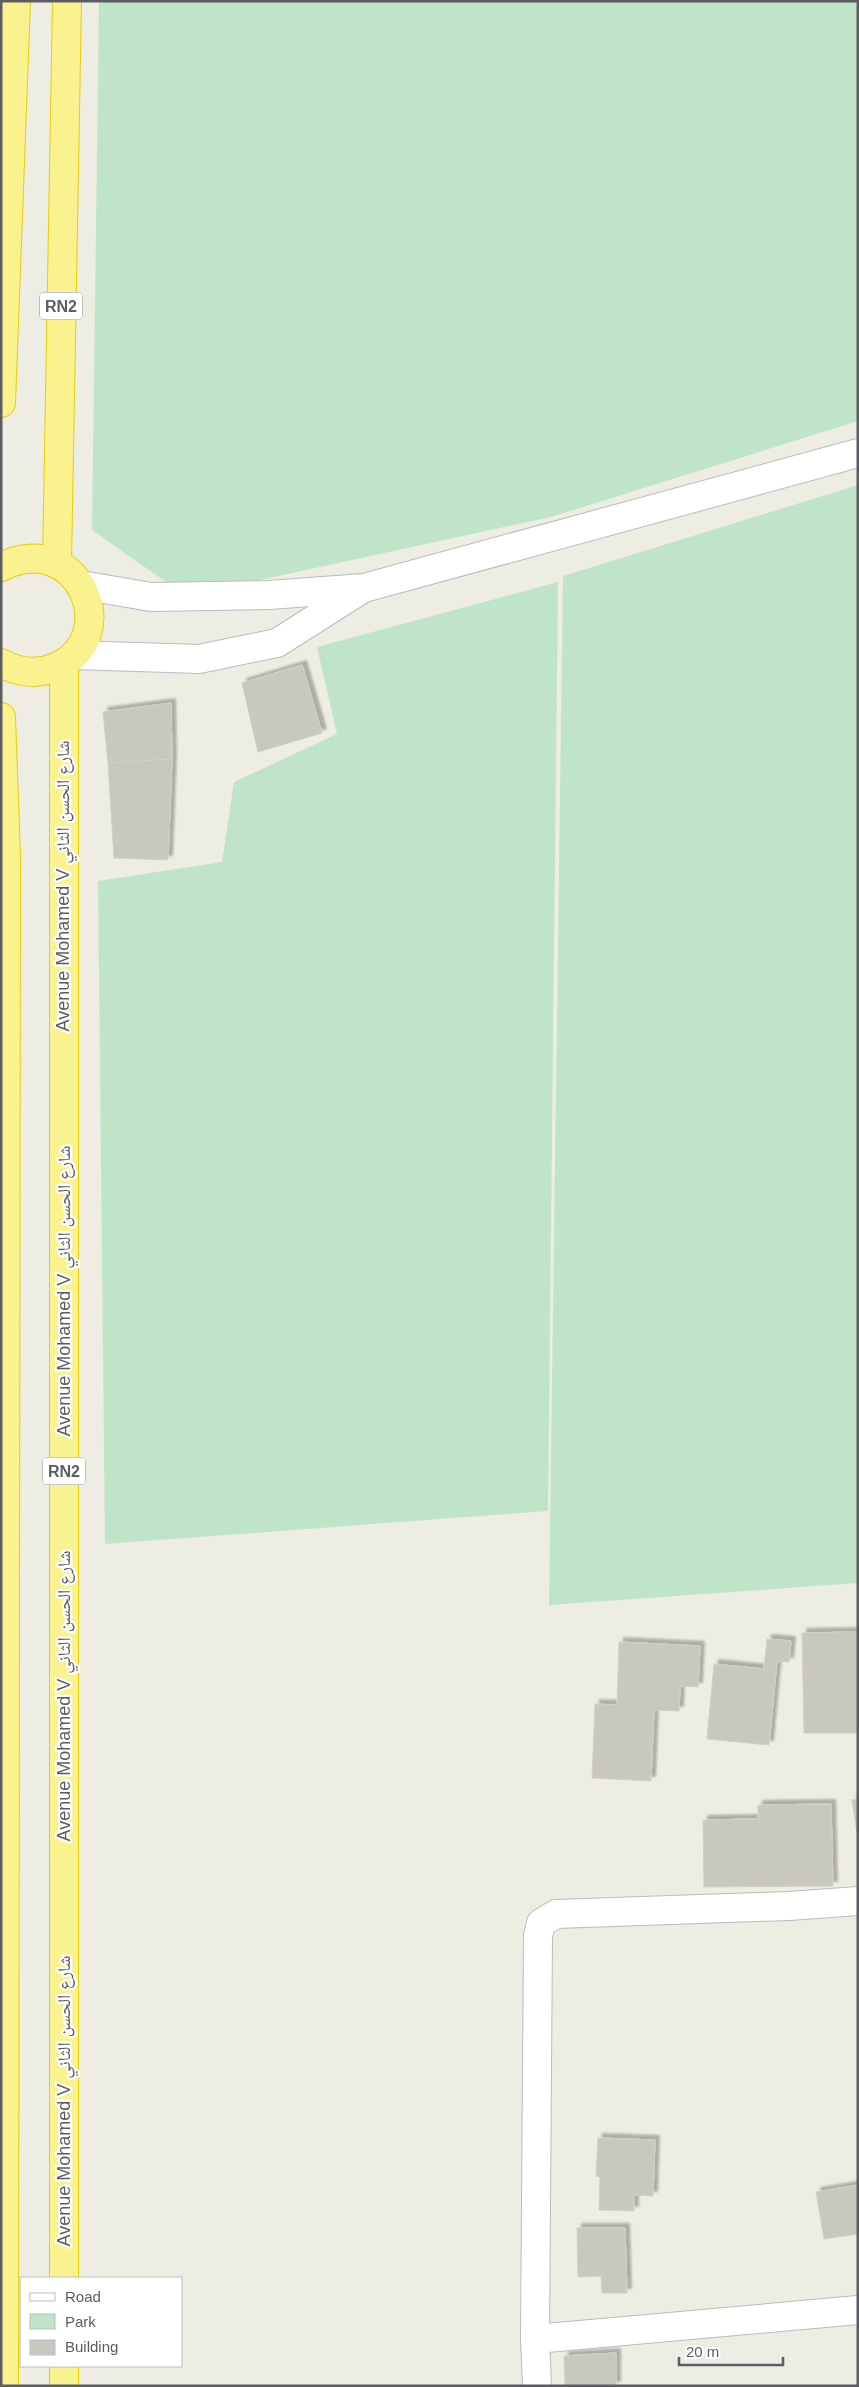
<svg xmlns="http://www.w3.org/2000/svg" width="859" height="2387" font-family="Arial,'Noto Naskh Arabic',sans-serif">
<style>
.green{fill:#c0e4c7}
.building{fill:#c8c7c0;stroke:#d2d0c1;filter:url(#shadow)}
.lines{fill:none;stroke-linecap:round;stroke-linejoin:round}
.street-casing{stroke:#babbc1;stroke-width:30}
.highway-casing{stroke:#e9cd07;stroke-width:30}
.street{stroke:#fff;stroke-width:28}
.highway{stroke:#faf28e;stroke-width:28}
.labels{text-anchor:middle;stroke-width:4.5;stroke-linejoin:round;paint-order:stroke}
.shield{fill:#fff;stroke:#8c8e92;stroke-width:1}
.shield-label{font-size:16px;font-weight:bold;fill:#5b5d63}
.street-label{font-size:18px;fill:#5b5d63;stroke:#fff}
</style>
<defs>
<filter id="shadow"><feDropShadow dx="4.5" dy="-4.5" stdDeviation="1" flood-color="#0004"/></filter>
</defs>
<rect width="100%" height="100%" fill="#edede3"/>
<g class="green">
<path d="M99,1h759v420l-307,96 -365,79 -94,-66z"/>
<path d="M858,485v1098l-309,22 14,-1029z"/>
<path d="M558,582l-10,929 -443,33 -7,-663 124,-19 12,-80 103,-48 -20,-87z"/>
</g>
<g class="building">
<path d="M302,665l20,68 -64,19 -16,-69z"/>
<path d="M171,703l1,56 -64,4 -5,-51z"/>
<path d="M172,759l-4,101 -54,-2 -6,-95z"/>
<path d="M858,1632v101h-54l-2,-100z"/>
<path d="M767,1639l24,2 -2,21 -12,-1 -8,84 -62,-6 7,-75 50,5z"/>
<path d="M619,1642l81,4 -2,41 -18,-1 -1,25 -25,-1 -3,71 -59,-3 3,-74 22,1z"/>
<path d="M858,1799v40l-6,-39z"/>
<path d="M831,1804l2,82 -129,1 -1,-67 55,-1v-14z"/>
<path d="M598,2138l57,2 -2,56 -19,-1v16l-35,-1 1,-33 -4,-1z"/>
<path d="M858,2185v49l-34,5 -8,-47z"/>
<path d="M577,2228h48l2,65h-25l-1,-17 -23,1z"/>
<path d="M616,2353v33h-51l-1,-30z"/>
</g>
<g class="lines">
<g class="street-casing">
<g id="street">
<path d="M81,585l70,12 118,-2 95,-7 494,-135"/>
<path d="M74,655l125,4 78,-16 85,-54"/>
<path d="M535,2339l323,-29"/>
<path d="M537,2386l-2,-47 3,-403 3,-13 15,-9 233,-8 69,-5"/>
</g>
</g>
<g class="highway-casing">
<g id="highway">
<path d="M1,403l15,-402"/>
<path d="M57,564l10,-563"/>
<path d="M1,567c78,-39 123,70 55,100 -19,8 -37,6 -55,-4"/>
<path d="M1,717l5,140 -2,1529"/>
<path d="M64,2278v-1615"/>
<path d="M64,2366v20"/>
</g>
</g>
<use href="#street" class="street"/>
<use href="#highway" class="highway"/>
</g>
<g class="labels">
<g class="shield">
<rect x="40" y="292.5" width="42" height="27" rx="4"/>
<rect x="43" y="1457.5" width="42" height="27" rx="4"/>
</g>
<g class="shield-label">
<text x="61" y="312">RN2</text>
<text x="64" y="1477">RN2</text>
</g>
<g class="street-label">
<text transform="translate(63 886) rotate(-90)" y="6">Avenue Mohamed V شارع الحسن الثاني</text>
<text transform="translate(64 1291) rotate(-90)" y="6">Avenue Mohamed V شارع الحسن الثاني</text>
<text transform="translate(64 1696) rotate(-90)" y="6">Avenue Mohamed V شارع الحسن الثاني</text>
<text transform="translate(64 2101) rotate(-90)" y="6">Avenue Mohamed V شارع الحسن الثاني</text>
</g>
</g>
<rect width="859" height="2387" fill="none" stroke="#5b5d63" stroke-width="5"/>
<rect x="20" y="2277" width="162" height="90" fill="#ffffff" stroke="#bdbec1"/>
<rect x="30" y="2293" width="25" height="8" fill="#ffffff" stroke="#bdbec1"/>
<text x="65" y="2302" font-size="15" fill="#5b5d63">Road</text>
<rect x="30" y="2314" width="25" height="15" fill="#c0e4c7" stroke="#bdbec1"/>
<text x="65" y="2327" font-size="15" fill="#5b5d63">Park</text>
<rect x="30" y="2340" width="25" height="15" fill="#c8c7c0" stroke="#bdbec1"/>
<text x="65" y="2352" font-size="15" fill="#5b5d63">Building</text>
<path d="M679 2357v8h104v-8" fill="none" stroke="#5b5d63" stroke-width="2.5"/>
<text x="686" y="2357" font-size="15" fill="#5b5d63" stroke="#ffffff" stroke-width="4" paint-order="stroke">20 m</text>
</svg>
